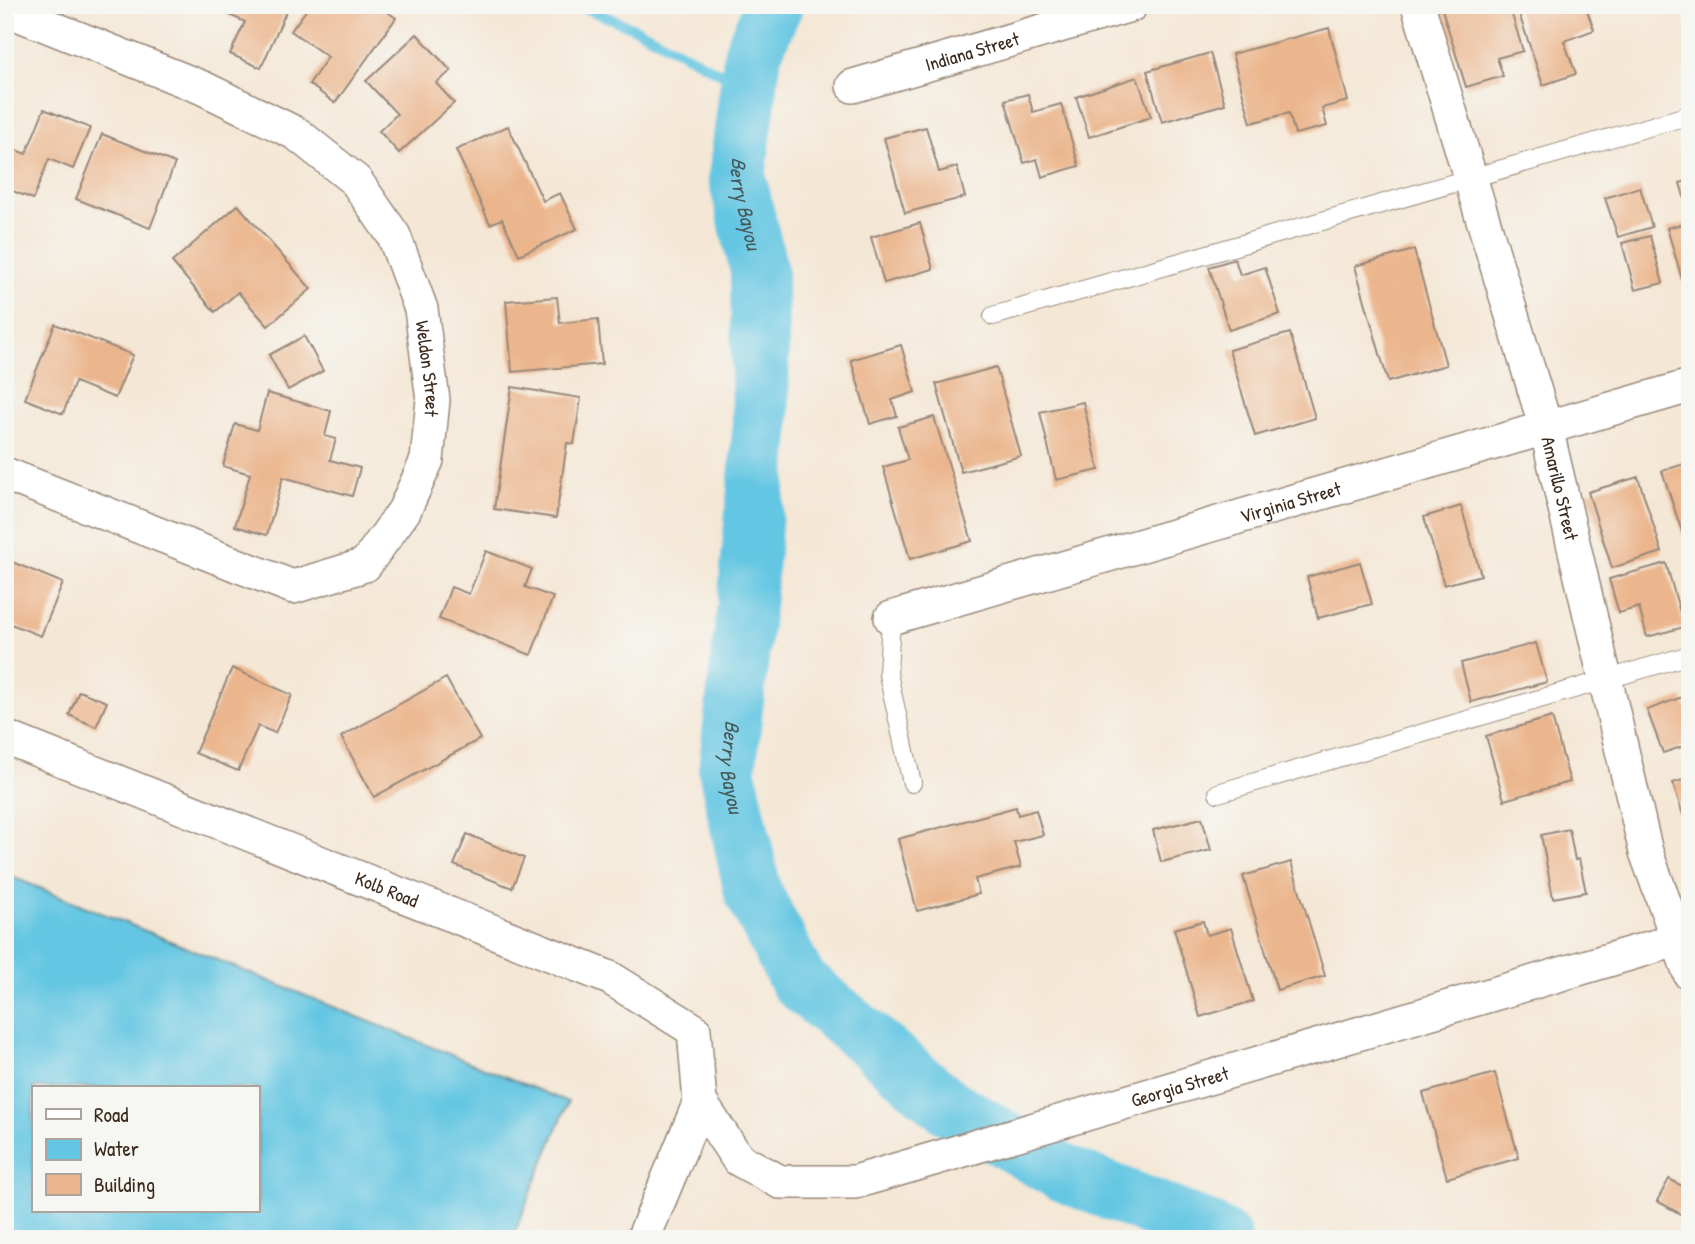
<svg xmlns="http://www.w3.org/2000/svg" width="1695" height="1244" font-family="'Patrick Hand',sans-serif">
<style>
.water{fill:#64c6e2;stroke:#507880;stroke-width:2;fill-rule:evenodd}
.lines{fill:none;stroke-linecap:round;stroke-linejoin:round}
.stream{stroke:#64c6e2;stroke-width:10}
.river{stroke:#64c6e2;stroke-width:58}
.building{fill:#ebb68d}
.service-casing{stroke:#98887a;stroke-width:20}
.minor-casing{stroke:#98887a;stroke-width:36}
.service{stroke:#fff;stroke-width:18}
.minor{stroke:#fff;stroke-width:33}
.labels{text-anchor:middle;stroke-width:5;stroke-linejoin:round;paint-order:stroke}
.street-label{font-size:19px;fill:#3b2a1e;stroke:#f6f6f2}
.water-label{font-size:21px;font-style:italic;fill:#475959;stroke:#f6f6f2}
</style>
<rect width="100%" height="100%" fill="#f6f6f2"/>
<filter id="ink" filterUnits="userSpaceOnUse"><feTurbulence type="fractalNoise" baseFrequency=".0143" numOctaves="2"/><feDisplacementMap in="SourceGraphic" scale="14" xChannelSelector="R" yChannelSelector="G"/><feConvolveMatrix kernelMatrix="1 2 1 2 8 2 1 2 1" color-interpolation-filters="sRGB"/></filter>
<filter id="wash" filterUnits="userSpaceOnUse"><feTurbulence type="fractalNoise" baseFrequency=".00686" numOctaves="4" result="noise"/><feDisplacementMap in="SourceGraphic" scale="28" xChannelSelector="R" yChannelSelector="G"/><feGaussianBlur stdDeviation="1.57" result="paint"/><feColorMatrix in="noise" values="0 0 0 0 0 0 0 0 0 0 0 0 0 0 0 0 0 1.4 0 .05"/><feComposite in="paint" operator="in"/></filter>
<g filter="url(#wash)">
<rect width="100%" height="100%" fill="#f4e7d5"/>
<path class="water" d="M5,874l563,228 -56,137h-507zM33,1088h224v123h-224z"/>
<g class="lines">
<path class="stream" d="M577,5l62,25 109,58"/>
<path class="river" id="s1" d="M774,5l-21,47 -16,125 22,94 2,161 -15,173 -19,165 26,122 45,89 151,126 112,65 144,57 18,10"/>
</g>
<g id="blocks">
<g class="building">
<path d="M208,5h81l-28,63 -31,-14 15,-32z"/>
<path d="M310,5h68l18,13 -61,85 -26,-19 19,-27 -37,-26z"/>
<path d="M1445,5h64l14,46 -26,7 6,18 -37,11 -25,-81z"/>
<path d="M1516,5h69l9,25 -30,11 12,33 -33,11z"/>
<path d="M1329,28l19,73 -26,7 5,18 -32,8 -6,-21 -38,10 -19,-69z"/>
<path d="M417,34l34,37 -15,12 18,20 -55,50 -20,-22 18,-17 -31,-33z"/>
<path d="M1210,53l15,51 -63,18 -15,-51z"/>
<path d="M1137,77l14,40 -62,20 -13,-40z"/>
<path d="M1028,94l5,18 28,-8 18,62 -37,11 -5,-18 -13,4 -19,-63z"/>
<path d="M44,109l46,19 -17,41 -24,-10 -16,40 -28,-11v-42l21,8z"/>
<path d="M508,126l35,75 17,-8 17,36 -58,26 -17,-36 -12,5 -34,-74z"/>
<path d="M926,127l13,45 18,-5 8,30 -60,16 -21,-75z"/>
<path d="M102,134l73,29 -25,65 -74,-29z"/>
<path d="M1690,180v33h-1l-9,-30z"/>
<path d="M1640,187l12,40 -34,10 -13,-39z"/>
<path d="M238,205l73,84 -43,37 -30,-34 -23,20 -43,-50z"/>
<path d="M1690,222v81h-1l-22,-75z"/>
<path d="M920,223l13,46 -49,14 -13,-46z"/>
<path d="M1650,236l13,47 -28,7 -13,-47z"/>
<path d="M1414,250l32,115 -58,17 -33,-116z"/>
<path d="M1235,259l5,16 25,-8 15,47 -51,16 -20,-63z"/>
<path d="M557,297l3,26 38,-4 4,45 -90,8 -6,-71z"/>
<path d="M55,324l78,31 -18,43 -40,-16 -12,32 -38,-15z"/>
<path d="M1290,333l25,85 -60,18 -26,-86z"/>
<path d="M304,336l19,35 -35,19 -19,-35z"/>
<path d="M901,345l14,47 -23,8 5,16 -27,8 -19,-64z"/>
<path d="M996,367l25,89 -60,16 -25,-88z"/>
<path d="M512,387l69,11 -7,46 -7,-1 -11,75 -62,-9z"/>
<path d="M267,393l64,18 -6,25 11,3 -6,21 30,8 -8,28 -69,-19 -16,58 -32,-9 15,-52 -27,-8 12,-42 22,6z"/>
<path d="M1083,402l16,68 -43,10 -16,-68z"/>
<path d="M934,417l38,124 -62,18 -27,-92 25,-7 -10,-33z"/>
<path d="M1690,462v74l-6,2 -22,-67z"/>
<path d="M1638,477l24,75 -50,16 -24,-76z"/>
<path d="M1461,506l20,69 -37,10 -20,-68z"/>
<path d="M486,551l46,18 -7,18 28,10 -22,58 -92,-36 12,-32 18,7z"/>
<path d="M5,559l58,24 -22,53 -30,-12 -6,13z"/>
<path d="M1360,562l12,42 -54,14 -11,-41z"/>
<path d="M1666,563l18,64 -37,10 -8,-30 -20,6 -10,-34z"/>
<path d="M1536,643l11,39 -76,20 -10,-39z"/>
<path d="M232,668l60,27 -17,38 -17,-7 -20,45 -43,-18z"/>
<path d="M446,678l34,61 -106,58 -33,-60z"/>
<path d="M79,691l28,11 -11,25 -27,-12z"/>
<path d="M1682,697l8,20v27l-27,9 -16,-43z"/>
<path d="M1552,717l18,65 -66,18 -18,-64z"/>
<path d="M1690,778v50h-3l-14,-45z"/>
<path d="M1016,807l2,8 18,-5 7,25 -29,7 7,25 -46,12 4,15 -62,17 -19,-72z"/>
<path d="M1202,818l9,32 -50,12 -8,-32z"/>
<path d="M1569,829l6,31 4,-1 7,33 -33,6 -12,-63z"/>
<path d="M467,834l57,24 -12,30 -58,-23z"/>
<path d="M1291,862l34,114 -48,14 -34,-114z"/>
<path d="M1203,921l4,14 24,-7 22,73 -53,16 -26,-88z"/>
<path d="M1495,1073l24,85 -72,20 -24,-85z"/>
<path d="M1669,1179l21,11v29l-33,-18z"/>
</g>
</g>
</g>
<g filter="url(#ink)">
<use href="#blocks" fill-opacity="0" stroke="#98887a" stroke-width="2"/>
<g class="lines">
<g class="service-casing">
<g id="service">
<path d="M993,316l697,-201"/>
<path d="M891,618l-3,56 24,109"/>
<path d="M1218,793l472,-138"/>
</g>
</g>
<g class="minor-casing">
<g id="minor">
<path id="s2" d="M1418,5l128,423 100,424 44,122"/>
<path id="s3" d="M5,9l198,79 94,46 59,47 38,55 27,73 12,91 -6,60 -23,51 -39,54 -72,22 -288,-113"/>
<path id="s4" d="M853,86l278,-81"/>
<path id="s5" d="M891,618l799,-232"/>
<path id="s6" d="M5,737l605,241 84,52 6,72 -57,137"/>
<path id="s7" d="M700,1102l38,57 42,23h75l835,-246"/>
</g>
</g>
<use href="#service" class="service"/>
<use href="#minor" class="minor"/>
</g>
</g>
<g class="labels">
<g class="street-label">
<text dy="7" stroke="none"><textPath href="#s4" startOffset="124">Indiana Street</textPath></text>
<text dy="7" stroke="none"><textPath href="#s3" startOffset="598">Weldon Street</textPath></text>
<text dy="7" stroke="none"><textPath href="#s2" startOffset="504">Amarillo Street</textPath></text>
<text dy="7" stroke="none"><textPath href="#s5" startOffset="416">Virginia Street</textPath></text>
<text dy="7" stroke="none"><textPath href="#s6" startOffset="411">Kolb Road</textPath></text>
<text dy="7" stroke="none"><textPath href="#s7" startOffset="530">Georgia Street</textPath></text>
</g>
<g class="water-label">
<text dy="7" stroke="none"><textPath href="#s1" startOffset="205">Berry Bayou</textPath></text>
<text dy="7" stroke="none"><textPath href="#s1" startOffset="772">Berry Bayou</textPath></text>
</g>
</g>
<rect width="1695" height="1244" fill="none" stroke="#f6f6f2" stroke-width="28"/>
<rect x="32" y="1086" width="228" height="126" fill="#f6f6f2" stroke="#aba49d" stroke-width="2"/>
<rect x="46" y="1109" width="35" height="10" fill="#ffffff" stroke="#aba49d" stroke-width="2"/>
<text x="94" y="1122" font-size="21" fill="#3b2a1e">Road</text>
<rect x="46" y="1139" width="35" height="21" fill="#64c6e2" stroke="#aba49d" stroke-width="2"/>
<text x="94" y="1156" font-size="21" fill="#3b2a1e">Water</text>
<rect x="46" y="1174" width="35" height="21" fill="#ebb68d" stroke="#aba49d" stroke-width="2"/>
<text x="94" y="1192" font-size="21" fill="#3b2a1e">Building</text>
</svg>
